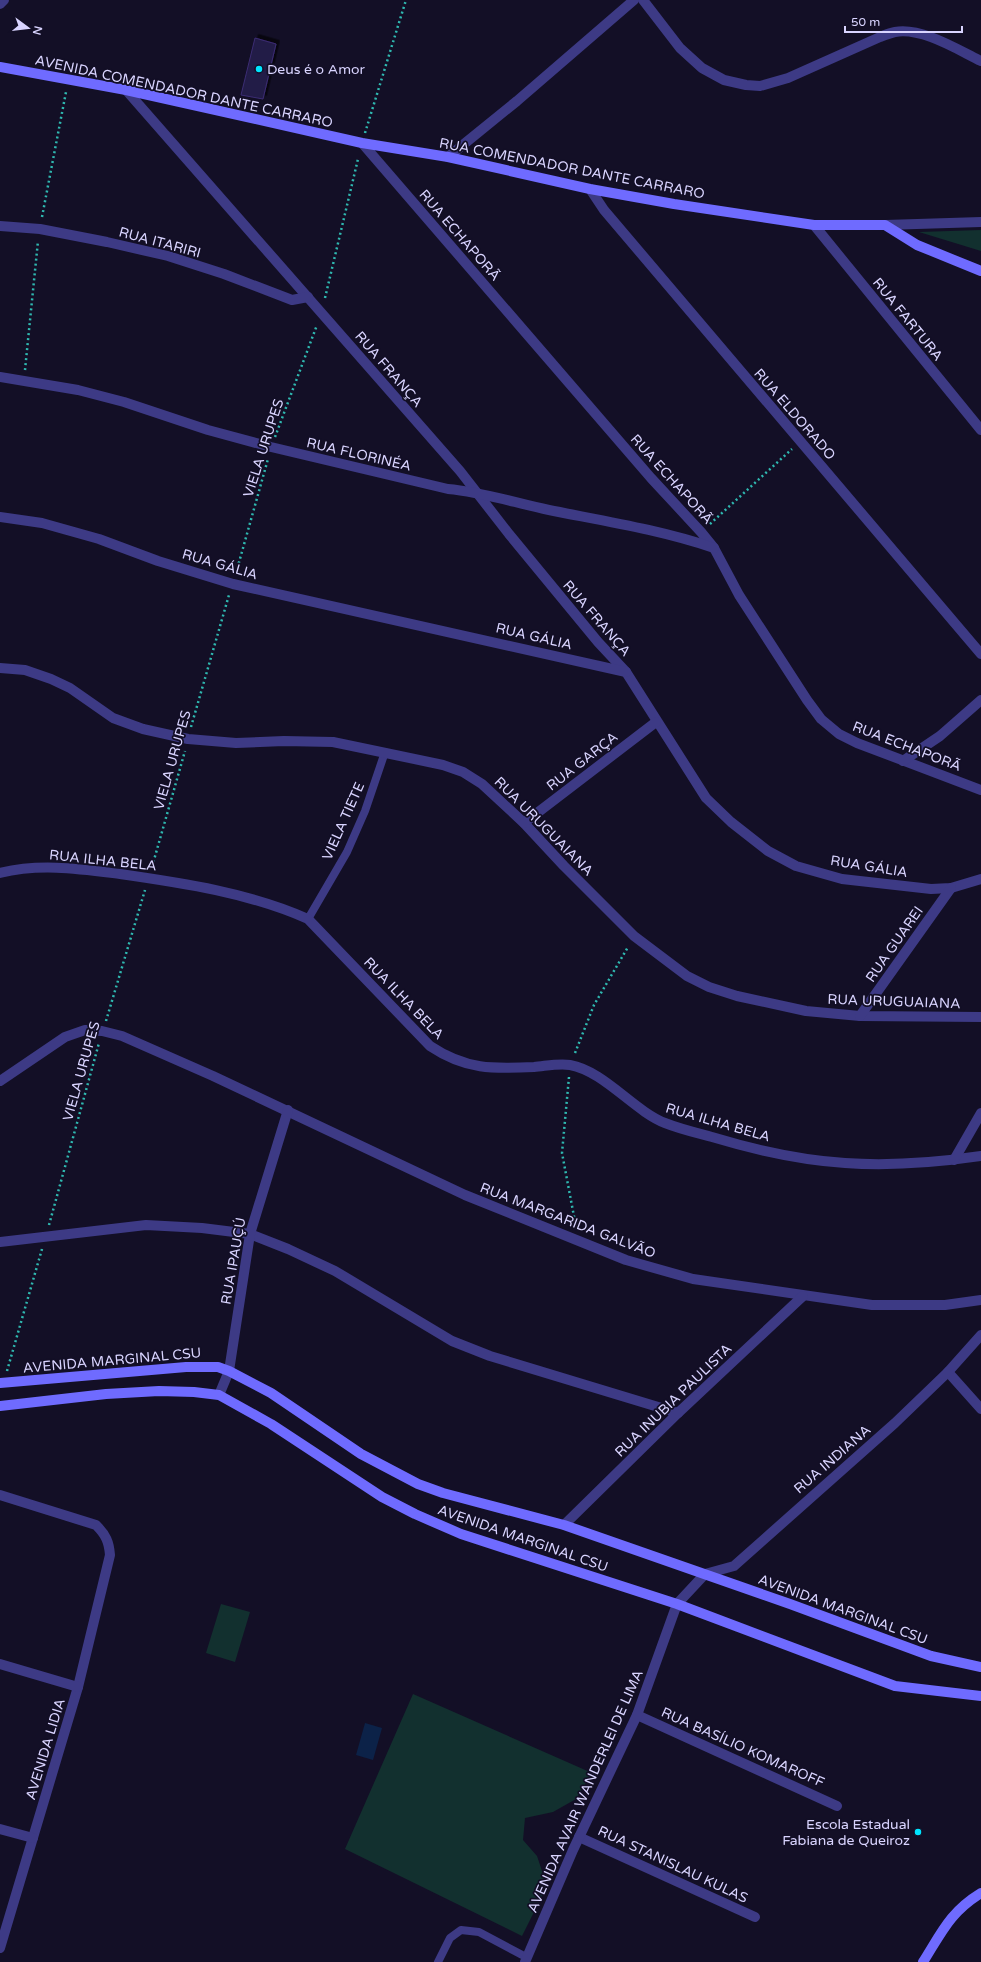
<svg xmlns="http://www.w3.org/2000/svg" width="981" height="1962" font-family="'Varela Round',sans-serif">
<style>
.green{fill:#12302f}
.water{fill:#0c2248}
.building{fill:#241b47;stroke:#3b2d73;filter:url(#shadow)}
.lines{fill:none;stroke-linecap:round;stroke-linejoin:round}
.path{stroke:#2fb8b0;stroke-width:2.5;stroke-dasharray:2 3;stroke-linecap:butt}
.lane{stroke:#3d3a85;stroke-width:8}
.street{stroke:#3d3a85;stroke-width:10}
.secondary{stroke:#6f6bff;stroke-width:10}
.poi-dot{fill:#00e5ff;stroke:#130f26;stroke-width:1.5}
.labels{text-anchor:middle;stroke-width:3.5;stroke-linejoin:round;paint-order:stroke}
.poi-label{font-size:14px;fill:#d9d4ff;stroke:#130f26;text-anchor:start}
.street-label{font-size:14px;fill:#d9d4ff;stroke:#130f26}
</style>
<defs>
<filter id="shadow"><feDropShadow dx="3.5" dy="-3.5" stdDeviation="0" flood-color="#0009"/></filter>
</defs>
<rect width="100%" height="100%" fill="#130f26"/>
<g class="green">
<path d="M981,230v21l-62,-19z"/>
<path d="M221,1604l29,8 -15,50 -29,-9z"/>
<path d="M413,1694l179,79 -16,26 -23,13 -28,6 -2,22 14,16 10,30 -25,50 -177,-87z"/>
</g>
<path class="water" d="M365,1723l17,5 -9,32 -17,-5z"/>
<path class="building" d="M255,38l21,6 -13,55 -22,-4z"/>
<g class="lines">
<g class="path">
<path d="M365,133l41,-133"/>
<path d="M42,217l24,-125"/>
<path d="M325,298l33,-139"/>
<path d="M25,370l13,-129"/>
<path d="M275,437l42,-112"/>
<path d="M710,524l82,-75"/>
<path d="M236,573l32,-114"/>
<path d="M191,727l38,-132"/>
<path d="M152,867l33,-116"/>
<path d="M106,1021l39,-131"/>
<path d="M575,1053l19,-48 34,-58"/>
<path d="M569,1077l-7,76 14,74"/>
<path d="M49,1225l50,-182"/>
<path d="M7,1371l35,-122"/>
</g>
<g class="lane">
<path d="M308,919l39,-67 18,-41 20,-59"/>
<path d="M438,1962l12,-24 11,-8 18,2 47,25"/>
</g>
<g class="street">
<path d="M643,0l37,48 22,20 22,12 22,5 14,1 28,-8 92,-41c5,-2 10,-4 15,-5 27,-5 63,18 86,29"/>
<path d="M0,4l4,-4"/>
<path d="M126,90l334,381 49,63 89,108 28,30 80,126 25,24 37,29 28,15 46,13 89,10 20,-1 30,-9"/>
<path d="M362,143l289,335 50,54 13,16 25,47 68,105 14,19 18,15 18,9 124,47"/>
<path d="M448,157l69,-56 117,-101"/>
<path d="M590,189l14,21 377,444"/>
<path d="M814,225l167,205"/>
<path d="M885,225l96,-3"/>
<path d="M0,226l40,3 67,13 61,14 56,18 68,26 16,-3"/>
<path d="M0,377l78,13 46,12 84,28 63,17 177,42c35,3 67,14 101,21 55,11 112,20 165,38"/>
<path d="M0,517l42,6 57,16 59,22 75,23 393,88"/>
<path d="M0,668l25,2 26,9 19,9 43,30 30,11 45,10 48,4 48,-2 49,1 110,23 20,7 19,12 42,39 40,43 70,70 53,40 22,11 28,9 69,15 54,5 121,1"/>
<path d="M903,761l37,-25 41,-36"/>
<path d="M524,823l132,-101"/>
<path d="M0,873c40,-10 80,-4 120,1 63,9 130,19 188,45l122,127c36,24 63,23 104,21 12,-1 25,-4 36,-2 34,6 64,46 95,58 15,6 32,10 47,14 43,13 88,23 133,26 42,3 95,-1 136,-7"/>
<path d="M860,1016l91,-128"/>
<path d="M0,1081l65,-44 20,-7 17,1 20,5 91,40 252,119 161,65 67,19 179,26h73l36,-5"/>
<path d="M954,1160l27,-47"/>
<path d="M0,1242l146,-17 56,3 48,6 38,15 47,22 117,70 38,15 188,57"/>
<path d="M948,1372l33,37"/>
<path d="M219,1395l10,-24 21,-137 38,-124"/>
<path d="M0,1495l96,30c10,10 13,17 14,30l-32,132 -78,261"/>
<path d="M564,1525l114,-112 125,-117"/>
<path d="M0,1664l78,23"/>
<path d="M637,1715l200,91"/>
<path d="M0,1829l33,9"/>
<path d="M579,1837l176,80"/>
<path d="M525,1962l48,-112 64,-135 40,-111 28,-30 29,-8 161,-143 53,-51 33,-37"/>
</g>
<g class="secondary">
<path d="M0,67l126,23 236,53 86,14 142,32 84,15 140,21h71l32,20 64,26"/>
<path d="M0,1383l186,-16h32l11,4 42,22 90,61 57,30 25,9 121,32 226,79 141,52 50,11"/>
<path d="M0,1406l106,-12 53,-3 35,1 25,3 52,29 111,73 33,17 46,20 216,70 218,82 86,10"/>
<path d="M923,1962c19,-30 27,-50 58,-69"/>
</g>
</g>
<g class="poi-dot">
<circle cx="259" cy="69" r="4"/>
<circle cx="918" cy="1832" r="4"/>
</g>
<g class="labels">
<g class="poi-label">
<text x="267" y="74">Deus é o Amor</text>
<text x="910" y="1829" text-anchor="end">Escola Estadual<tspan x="910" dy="16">Fabiana de Queiroz</tspan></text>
</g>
<g class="street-label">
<text transform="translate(184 91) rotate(12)" y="5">AVENIDA COMENDADOR DANTE CARRARO</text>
<text transform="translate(572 168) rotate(11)" y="5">RUA COMENDADOR DANTE CARRARO</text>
<text transform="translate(460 235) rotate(49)" y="5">RUA ECHAPORÃ</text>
<text transform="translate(160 242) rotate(15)" y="5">RUA ITARIRI</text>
<text transform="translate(908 319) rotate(51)" y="5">RUA FARTURA</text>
<text transform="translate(389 369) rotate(49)" y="5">RUA FRANÇA</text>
<text transform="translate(795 414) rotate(49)" y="5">RUA ELDORADO</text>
<text transform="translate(263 448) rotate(-72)" y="5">VIELA URUPES</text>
<text transform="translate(359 454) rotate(13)" y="5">RUA FLORINÉA</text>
<text transform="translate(672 479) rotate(48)" y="5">RUA ECHAPORÃ</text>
<text transform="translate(220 564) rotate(16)" y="5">RUA GÁLIA</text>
<text transform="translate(597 618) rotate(49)" y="5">RUA FRANÇA</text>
<text transform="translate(534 636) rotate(13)" y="5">RUA GÁLIA</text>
<text transform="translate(907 746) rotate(21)" y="5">RUA ECHAPORÃ</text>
<text transform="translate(172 760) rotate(-74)" y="5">VIELA URUPES</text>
<text transform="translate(582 761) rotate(-38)" y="5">RUA GARÇA</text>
<text transform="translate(343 821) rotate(-66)" y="5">VIELA TIETE</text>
<text transform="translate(544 826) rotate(45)" y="5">RUA URUGUAIANA</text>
<text transform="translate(103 860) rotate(6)" y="5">RUA ILHA BELA</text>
<text transform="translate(869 866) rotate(9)" y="5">RUA GÁLIA</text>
<text transform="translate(894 944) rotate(-55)" y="5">RUA GUAREI</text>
<text transform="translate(404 998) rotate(46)" y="5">RUA ILHA BELA</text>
<text transform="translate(894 1001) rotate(2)" y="5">RUA URUGUAIANA</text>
<text transform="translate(81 1071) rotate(-74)" y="5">VIELA URUPES</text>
<text transform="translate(718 1122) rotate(16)" y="5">RUA ILHA BELA</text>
<text transform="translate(568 1220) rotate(21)" y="5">RUA MARGARIDA GALVÃO</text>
<text transform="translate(233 1261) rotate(-80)" y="5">RUA IPAUÇÚ</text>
<text transform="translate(112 1360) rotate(-5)" y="5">AVENIDA MARGINAL CSU</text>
<text transform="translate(673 1400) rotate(-44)" y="5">RUA INUBIA PAULISTA</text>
<text transform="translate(832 1459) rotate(-41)" y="5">RUA INDIANA</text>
<text transform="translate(523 1538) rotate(19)" y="5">AVENIDA MARGINAL CSU</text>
<text transform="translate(843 1609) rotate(20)" y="5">AVENIDA MARGINAL CSU</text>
<text transform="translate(743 1747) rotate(24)" y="5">RUA BASÍLIO KOMAROFF</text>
<text transform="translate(45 1749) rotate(-73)" y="5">AVENIDA LIDIA</text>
<text transform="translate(585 1791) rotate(-66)" y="5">AVENIDA AVAIR WANDERLEI DE LIMA</text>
<text transform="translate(673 1864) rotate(25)" y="5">RUA STANISLAU KULAS</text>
</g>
</g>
<g transform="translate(28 28) rotate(105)" stroke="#130f26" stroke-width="3" paint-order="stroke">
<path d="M0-3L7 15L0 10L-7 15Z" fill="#d9d4ff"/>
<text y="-6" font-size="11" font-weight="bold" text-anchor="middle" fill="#d9d4ff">N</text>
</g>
<path d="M845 26v6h117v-6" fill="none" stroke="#d9d4ff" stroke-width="2"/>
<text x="851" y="26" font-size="12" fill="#d9d4ff" stroke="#130f26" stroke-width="3" paint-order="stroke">50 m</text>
</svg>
